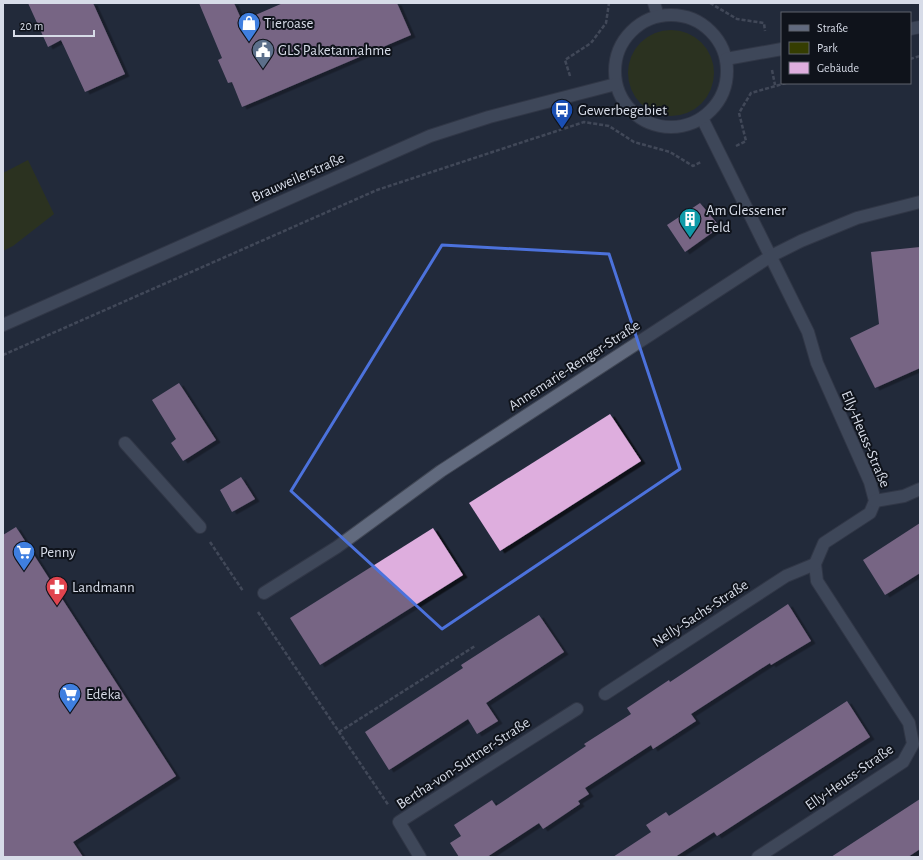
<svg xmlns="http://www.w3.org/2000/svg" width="923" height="860" font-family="'Alegreya Sans',sans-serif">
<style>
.green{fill:#353d01}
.building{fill:#deaede;filter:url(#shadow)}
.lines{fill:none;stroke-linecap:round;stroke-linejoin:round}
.lane-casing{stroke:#414755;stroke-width:14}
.street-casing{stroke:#414755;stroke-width:14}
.secondary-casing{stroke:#414755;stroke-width:14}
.path{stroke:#676e7d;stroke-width:2.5;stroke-dasharray:4 2;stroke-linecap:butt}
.lane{stroke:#616a7e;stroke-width:12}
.street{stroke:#616a7e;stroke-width:12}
.secondary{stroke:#616a7e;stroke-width:12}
.marked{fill:none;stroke:#4c72dc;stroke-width:3;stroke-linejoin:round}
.labels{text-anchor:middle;stroke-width:4;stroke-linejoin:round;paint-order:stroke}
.poi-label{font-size:15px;fill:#d7dce8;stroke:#0f131b;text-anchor:start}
.street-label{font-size:15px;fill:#d7dce8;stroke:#0f131b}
</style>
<defs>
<filter id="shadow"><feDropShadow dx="4.5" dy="2.5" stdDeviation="0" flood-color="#0009"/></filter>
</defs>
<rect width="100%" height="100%" fill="#222a3b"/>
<g class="green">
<circle cx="671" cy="73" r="43"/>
<path d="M28,160l26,54 -41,32 -10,5v-78z"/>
</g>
<g class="building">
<path d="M28,3h65l32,71 -40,18 -24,-52 -13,7z"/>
<path d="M199,3h35l8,18 41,-18h114l14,32 -169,72 -10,-25 -4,1 -10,-23 4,-2z"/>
<path d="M700,203l20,24 -35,25 -18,-27z"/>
<path d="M920,247v121l-45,20 -25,-50 29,-14 -8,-72z"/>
<path d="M179,383l37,57 -33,21 -12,-18 5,-4 -24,-39z"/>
<path d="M610,414l31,47 -141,90 -31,-48z"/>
<path d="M241,477l14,22 -23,13 -12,-22z"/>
<path d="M920,523v50l-35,22 -22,-35z"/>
<path d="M16,527l160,249 -103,66 10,15h-80v-322z"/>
<path d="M433,528l30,47 -143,90 -30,-47z"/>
<path d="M788,604l23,37 -40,24 -1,-2 -79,51 5,7 -43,28 -2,-4 -66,43 4,6 -11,7 2,3 -37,25 -4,-6 -52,34h-28l-9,-14 11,-7 -7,-11 38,-25 4,6 90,-60 -2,-2 47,-30 -4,-6 42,-28 1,2z"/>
<path d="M539,615l25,37 -78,51 12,18 -21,13 -9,-15 -79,51 -24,-38 98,-64 -2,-3z"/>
<path d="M847,701l23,36 -153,99 -3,-4 -39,25h-62l38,-25 -5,-7 20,-13 3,4z"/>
<path d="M920,799v50l-12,8h-77z"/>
</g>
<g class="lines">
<g class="lane-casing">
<path id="lane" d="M125,443l75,84"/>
</g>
<g class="street-casing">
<g id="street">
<path d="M654,3l4,13"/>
<path d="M702,118l106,214 9,31 53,119 5,19 -5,12 -46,30 -9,21 2,17 92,142 4,21 -10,18 -145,95"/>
<path d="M875,501l29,-5 16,-7"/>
<path d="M264,593l73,-46 104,-76 330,-215 30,-15 56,-23 63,-16"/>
<path d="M605,694l181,-118 29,-12"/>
<path d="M420,857l-21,-35 178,-113"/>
</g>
</g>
<g class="secondary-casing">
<g id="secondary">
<circle cx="671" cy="71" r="56"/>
<path d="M910,29l10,-2"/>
<path d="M726,59l56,-10"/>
<path d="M3,325l427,-189 59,-19 127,-33"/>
</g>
</g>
<g class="path">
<path d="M710,3l27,16 27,4 1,8"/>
<path d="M910,59l10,-3"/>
<path d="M772,70l3,15"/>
<path d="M570,76l-5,-16 26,-17 15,-20 3,-20"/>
<path d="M736,146l10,-5 -7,-28 12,-20 35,-10"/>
<path d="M3,355l374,-165 207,-68 25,4 25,16 36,10 23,14 8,-4"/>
<path d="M210,542l33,49"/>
<path d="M258,612l131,194"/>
<path d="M339,732l136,-86"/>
</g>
<use href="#lane" class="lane"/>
<use href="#street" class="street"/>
<use href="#secondary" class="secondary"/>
</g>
<path d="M0 0H923V860H0ZM442,245l167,9 71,215 -238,160 -151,-138z" fill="#222a3b" fill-opacity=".55" fill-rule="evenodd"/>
<path class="marked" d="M442,245l167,9 71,215 -238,160 -151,-138z"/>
<defs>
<g id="shop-pin" transform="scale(1.15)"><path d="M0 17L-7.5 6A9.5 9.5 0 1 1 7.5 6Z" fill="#3f7fe0" stroke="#0f131b"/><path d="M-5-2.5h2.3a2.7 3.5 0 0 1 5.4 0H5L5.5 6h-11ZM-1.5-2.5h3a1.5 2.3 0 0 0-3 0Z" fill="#fff"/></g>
<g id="civic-pin" transform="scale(1.15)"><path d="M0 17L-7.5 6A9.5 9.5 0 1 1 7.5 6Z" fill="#5c6f8a" stroke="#0f131b"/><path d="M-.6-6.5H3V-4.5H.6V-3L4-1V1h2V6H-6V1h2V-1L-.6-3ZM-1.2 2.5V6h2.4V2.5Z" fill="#fff"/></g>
<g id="bus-pin" transform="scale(1.15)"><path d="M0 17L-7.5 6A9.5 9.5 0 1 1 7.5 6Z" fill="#1a4fb4" stroke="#0f131b"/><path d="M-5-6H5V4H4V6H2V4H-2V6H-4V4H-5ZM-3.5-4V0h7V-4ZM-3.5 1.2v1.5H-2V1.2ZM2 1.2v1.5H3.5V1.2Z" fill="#fff"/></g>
<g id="building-pin" transform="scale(1.15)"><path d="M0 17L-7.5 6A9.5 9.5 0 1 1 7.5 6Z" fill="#0f9aa8" stroke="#0f131b"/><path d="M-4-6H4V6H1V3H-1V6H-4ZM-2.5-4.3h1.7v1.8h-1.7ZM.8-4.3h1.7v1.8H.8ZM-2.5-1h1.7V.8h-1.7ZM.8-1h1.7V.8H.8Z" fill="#fff"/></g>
<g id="supermarket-pin" transform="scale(1.15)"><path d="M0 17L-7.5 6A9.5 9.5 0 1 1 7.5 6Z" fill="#3f7fe0" stroke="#0f131b"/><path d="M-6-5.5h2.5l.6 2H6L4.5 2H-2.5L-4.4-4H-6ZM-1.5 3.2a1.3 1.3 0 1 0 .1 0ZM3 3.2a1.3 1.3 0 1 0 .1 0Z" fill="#fff"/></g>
<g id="pharmacy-pin" transform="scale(1.15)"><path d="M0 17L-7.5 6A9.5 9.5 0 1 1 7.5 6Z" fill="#e0444e" stroke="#0f131b"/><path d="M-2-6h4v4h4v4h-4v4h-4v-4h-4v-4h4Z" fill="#fff"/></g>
</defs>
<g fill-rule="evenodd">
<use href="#shop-pin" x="249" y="23"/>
<use href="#civic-pin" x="263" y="50"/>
<use href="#bus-pin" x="562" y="110"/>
<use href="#building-pin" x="690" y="219"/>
<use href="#supermarket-pin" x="24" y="552"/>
<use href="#pharmacy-pin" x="57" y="587"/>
<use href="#supermarket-pin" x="70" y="694"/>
</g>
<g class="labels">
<g class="poi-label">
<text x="264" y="28">Tieroase</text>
<text x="278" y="55">GLS Paketannahme</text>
<text x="578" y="115">Gewerbegebiet</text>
<text x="706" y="215">Am Glessener<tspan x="706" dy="17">Feld</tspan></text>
<text x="40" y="557">Penny</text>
<text x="72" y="592">Landmann</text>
<text x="86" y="699">Edeka</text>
</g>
<g class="street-label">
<text transform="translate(298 177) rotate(-24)" y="5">Brauweilerstraße</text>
<text transform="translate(574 365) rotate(-33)" y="5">Annemarie-Renger-Straße</text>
<text transform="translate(866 439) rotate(67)" y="5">Elly-Heuss-Straße</text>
<text transform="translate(700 613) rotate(-33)" y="5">Nelly-Sachs-Straße</text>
<text transform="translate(463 763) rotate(-33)" y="5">Bertha-von-Suttner-Straße</text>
<text transform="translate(849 777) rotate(-35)" y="5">Elly-Heuss-Straße</text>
</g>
</g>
<rect width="923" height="860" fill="none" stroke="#d7dce8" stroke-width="8"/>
<rect x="781" y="12" width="130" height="72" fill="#0f131b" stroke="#5f636d"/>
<rect x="789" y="25" width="20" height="6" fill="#616a7e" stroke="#5f636d"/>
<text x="817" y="32" font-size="12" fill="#d7dce8">Straße</text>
<rect x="789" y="42" width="20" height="12" fill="#353d01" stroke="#5f636d"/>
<text x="817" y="52" font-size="12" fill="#d7dce8">Park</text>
<rect x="789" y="62" width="20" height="12" fill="#deaede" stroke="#5f636d"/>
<text x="817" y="72" font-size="12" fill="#d7dce8">Gebäude</text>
<path d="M14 30v6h80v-6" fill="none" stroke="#d7dce8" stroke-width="2"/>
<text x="20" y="30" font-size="12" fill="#d7dce8" stroke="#0f131b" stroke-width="3" paint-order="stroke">20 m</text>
</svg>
